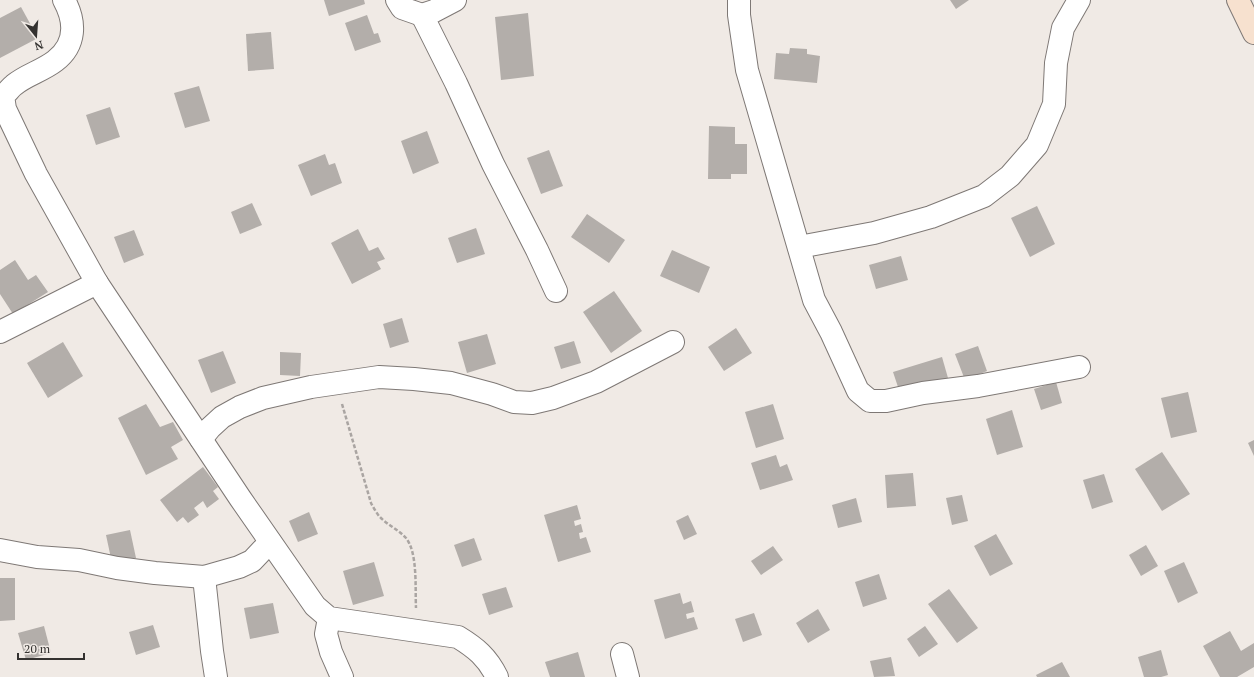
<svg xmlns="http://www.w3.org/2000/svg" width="1254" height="677" font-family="'PT Serif',serif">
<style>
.building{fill:#b3aeaa}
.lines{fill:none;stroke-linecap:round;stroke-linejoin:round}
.minor-casing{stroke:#7e7875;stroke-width:24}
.secondary-casing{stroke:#7e7875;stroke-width:24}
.path{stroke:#aaa5a2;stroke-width:2.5;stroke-dasharray:4 2;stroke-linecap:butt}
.minor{stroke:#fff;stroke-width:22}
.secondary{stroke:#f7e1cf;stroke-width:22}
</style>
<rect width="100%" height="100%" fill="#f0eae5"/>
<g class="building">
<path d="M324,0h40l1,4 -36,12z"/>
<path d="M950,0h19l-13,9z"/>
<path d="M21,7l17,31 -38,20v-40z"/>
<path d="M528,13l6,63 -33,4 -6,-63z"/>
<path d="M367,15l7,19 4,-1 3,9 -26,9 -10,-28z"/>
<path d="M271,32l3,37 -26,2 -2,-37z"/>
<path d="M790,48l17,1v5l13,2 -3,27 -43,-4 2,-26 13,1z"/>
<path d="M199,86l11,35 -25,7 -11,-35z"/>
<path d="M110,107l10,30 -24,8 -10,-30z"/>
<path d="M709,126l26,1v17h12v30h-16v5h-23z"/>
<path d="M427,131l12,32 -26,11 -12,-33z"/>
<path d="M549,150l14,36 -22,8 -14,-36z"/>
<path d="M325,154l4,11 6,-2 7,20 -31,13 -13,-31z"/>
<path d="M252,203l10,22 -22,9 -9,-22z"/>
<path d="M1037,206l18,38 -25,13 -19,-39z"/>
<path d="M587,214l38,26 -16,23 -38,-26z"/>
<path d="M476,228l9,26 -28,9 -9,-25z"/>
<path d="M358,229l11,22 9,-4 7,12 -8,3 4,7 -29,15 -21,-41z"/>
<path d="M134,230l10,25 -20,8 -10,-26z"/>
<path d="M672,250l38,17 -11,26 -39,-17z"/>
<path d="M901,256l7,24 -32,9 -7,-24z"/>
<path d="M15,260l13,20 8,-5 12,17 -35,22 -13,-20v-24z"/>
<path d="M614,291l28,40 -31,22 -28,-41z"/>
<path d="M402,318l7,24 -19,6 -7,-24z"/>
<path d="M736,328l16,25 -28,18 -16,-24z"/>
<path d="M487,334l9,30 -29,9 -9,-31z"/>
<path d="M574,341l7,22 -20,6 -7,-22z"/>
<path d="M63,342l20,34 -35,22 -21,-35z"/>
<path d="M978,346l9,25 -22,9 -10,-26z"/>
<path d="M223,351l13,32 -25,10 -13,-33z"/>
<path d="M280,352l21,1 -1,23 -20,-1z"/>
<path d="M942,357l6,21 -48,15 -7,-21z"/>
<path d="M1056,382l6,21 -21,7 -7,-21z"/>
<path d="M1188,392l9,40 -26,6 -10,-40z"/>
<path d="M146,404l14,23 13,-5 10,18 -12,7 7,12 -32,16 -28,-57z"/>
<path d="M773,404l11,35 -28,9 -11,-36z"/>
<path d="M1012,410l11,37 -26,8 -11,-36z"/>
<path d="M1254,440v16l-6,-13z"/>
<path d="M1162,452l28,42 -28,17 -27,-42z"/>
<path d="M776,455l4,12 7,-3 6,16 -33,10 -9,-27z"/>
<path d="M203,467l15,20 -5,4 6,8 -12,9 -4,-7 -9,7 5,7 -11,8 -5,-6 -6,5 -17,-22z"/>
<path d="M913,473l3,33 -29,2 -2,-33z"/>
<path d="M1104,474l9,28 -21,7 -9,-29z"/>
<path d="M962,495l6,26 -16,4 -6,-27z"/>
<path d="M856,498l6,24 -24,6 -6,-23z"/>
<path d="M577,505l4,14 -7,2 1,5 6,-2 2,8 -4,1 1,6 6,-2 5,15 -33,10 -14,-47z"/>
<path d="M309,512l9,22 -20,8 -9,-21z"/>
<path d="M688,515l9,19 -13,6 -8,-19z"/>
<path d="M130,530l6,28 -24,5 -6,-28z"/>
<path d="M996,534l17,30 -23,12 -16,-30z"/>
<path d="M474,538l8,22 -20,7 -8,-22z"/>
<path d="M1146,545l12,21 -17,10 -12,-21z"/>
<path d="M773,546l10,14 -22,15 -10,-14z"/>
<path d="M374,562l10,34 -31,9 -10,-34z"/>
<path d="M1184,562l14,31 -20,10 -14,-32z"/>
<path d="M879,574l8,25 -24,8 -8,-25z"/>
<path d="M0,578h15v42l-15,1z"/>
<path d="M506,587l7,20 -24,8 -7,-21z"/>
<path d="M949,589l29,39 -21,15 -29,-39z"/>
<path d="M680,593l3,11 8,-3 3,11 -8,2 1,5 7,-2 4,12 -33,10 -11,-39z"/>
<path d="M273,603l6,30 -29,6 -6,-31z"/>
<path d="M818,609l12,21 -22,13 -12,-20z"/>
<path d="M754,613l8,22 -19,7 -8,-23z"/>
<path d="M153,625l7,22 -24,8 -7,-23z"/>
<path d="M44,626l7,27 -25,7 -8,-27z"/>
<path d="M925,626l13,18 -19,13 -12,-18z"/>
<path d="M1230,631l11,20 13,-8v24l-17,10h-17l-17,-31z"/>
<path d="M1161,650l7,25 -7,2h-17l-6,-20z"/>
<path d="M578,652l7,25h-35l-5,-15z"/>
<path d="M891,657l4,19 -21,1 -4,-16z"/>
<path d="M1062,662l8,15h-33l-1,-2z"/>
</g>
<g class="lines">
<g class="minor-casing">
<g id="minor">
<path d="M64,0c12,22 12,45 -9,61 -13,10 -29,14 -41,24 -4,3 -7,8 -11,11l2,13 31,65 61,109 143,215 75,108 14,12 129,19c18,11 29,20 39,40"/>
<path d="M397,0l5,8 20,7 12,-4 21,-11"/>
<path d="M739,0v15l8,55 67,230 17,32 27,59 12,10h16l37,-8 55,-7 101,-19"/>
<path d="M422,15l34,68 37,81 44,86 19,41"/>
<path d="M799,247l75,-14 57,-16 53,-21 26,-20 27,-31 17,-41 2,-41 7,-35 16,-28"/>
<path d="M0,332l97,-49"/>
<path d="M201,439l9,-11 12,-11 18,-10 23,-9 48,-11 68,-10 35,2 37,4 41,11 22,8 18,1 21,-5 43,-16 77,-40"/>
<path d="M0,550l37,7 42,3 38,8 38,5 49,4 35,-10 13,-6 18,-19"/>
<path d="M204,577l8,74 4,26"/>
<path d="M329,618l-3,16 5,18 11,25"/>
<path d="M622,654l6,23"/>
</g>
</g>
<g class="secondary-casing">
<path id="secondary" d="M1238,0l16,33"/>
</g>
<path class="path" d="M342,404l29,99c2,4 5,9 8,13 8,9 19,13 27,22 12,15 9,51 10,70"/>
<use href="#minor" class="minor"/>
<use href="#secondary" class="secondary"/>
</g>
<g transform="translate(36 36) rotate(163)" stroke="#f0eae5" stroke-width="3" paint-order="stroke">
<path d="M0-3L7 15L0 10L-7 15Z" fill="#343230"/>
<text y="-6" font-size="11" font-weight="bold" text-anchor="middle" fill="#343230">N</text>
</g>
<path d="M18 653v6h66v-6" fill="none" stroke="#343230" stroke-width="2"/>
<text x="24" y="653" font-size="12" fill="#343230" stroke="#f0eae5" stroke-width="3" paint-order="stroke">20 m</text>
</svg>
